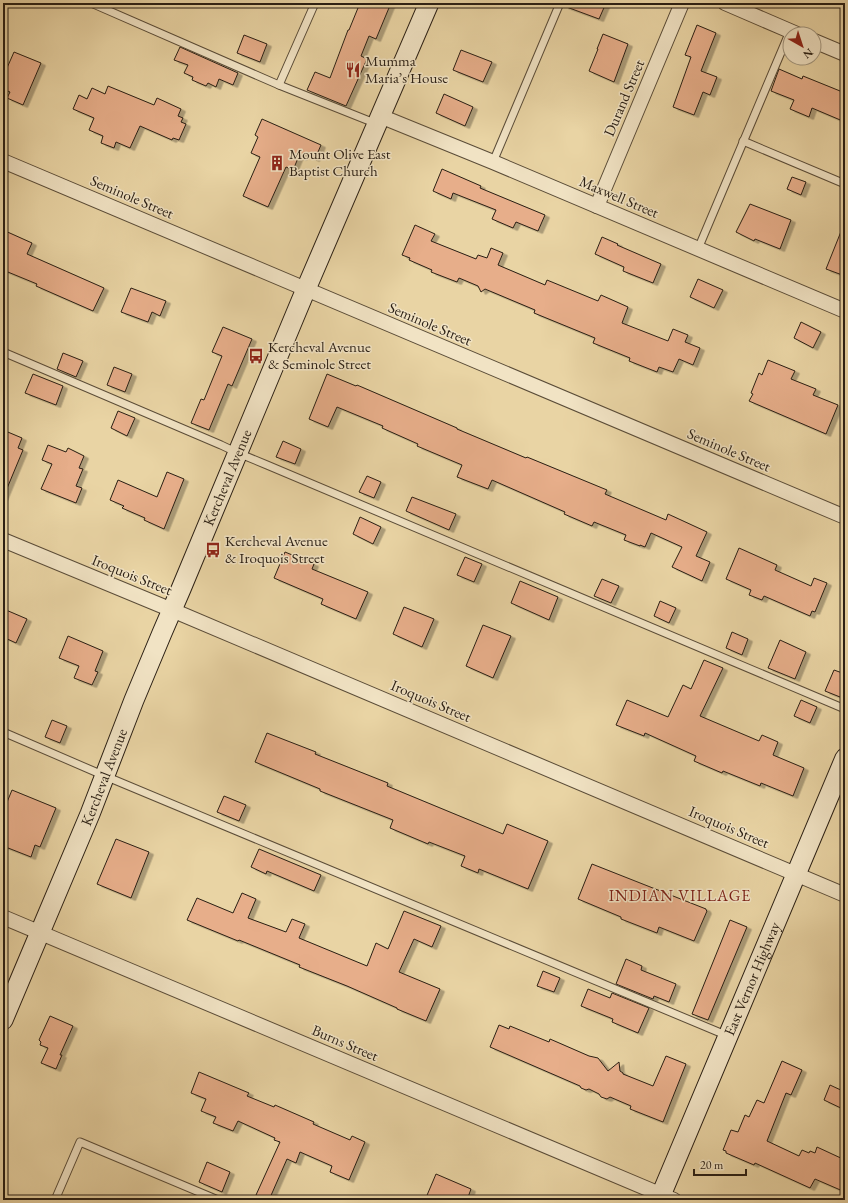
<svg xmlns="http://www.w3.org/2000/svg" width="848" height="1203" font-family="'EB Garamond',serif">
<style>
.building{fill:#e7ae8a;stroke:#2a1f14;filter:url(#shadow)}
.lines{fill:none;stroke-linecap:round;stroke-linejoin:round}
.lane-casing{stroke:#5a4c38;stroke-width:9}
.street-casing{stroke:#5a4c38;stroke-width:16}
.secondary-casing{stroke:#2a1f14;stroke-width:21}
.lane{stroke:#f1e3c4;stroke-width:7}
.street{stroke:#f1e3c4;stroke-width:14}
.secondary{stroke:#f1e3c4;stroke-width:19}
.labels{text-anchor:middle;stroke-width:3;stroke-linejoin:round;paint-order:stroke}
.poi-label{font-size:15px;fill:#2a1f14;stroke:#f1e3c4;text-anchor:start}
.street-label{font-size:15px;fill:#2a1f14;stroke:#f1e3c4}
.neighbourhood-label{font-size:16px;letter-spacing:1px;fill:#7a1f14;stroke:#f1e3c4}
</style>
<defs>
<filter id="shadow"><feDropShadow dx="4.5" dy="2.5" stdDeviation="0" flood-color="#0004"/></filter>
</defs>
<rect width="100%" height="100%" fill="#e9d4a4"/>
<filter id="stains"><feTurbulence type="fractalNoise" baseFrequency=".005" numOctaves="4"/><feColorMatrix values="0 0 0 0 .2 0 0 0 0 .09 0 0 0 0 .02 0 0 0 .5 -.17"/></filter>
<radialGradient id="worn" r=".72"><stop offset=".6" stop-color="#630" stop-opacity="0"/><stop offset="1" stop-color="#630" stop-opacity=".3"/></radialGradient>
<g class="building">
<path d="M360,3h31l-15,36 -7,-3 -8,20 6,3 -21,47 -39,-16 8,-18 15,6 18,-48h1z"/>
<path d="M565,3h41l-7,16 -35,-13z"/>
<path d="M697,25l19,8 -15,38 16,6 -7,18 -7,-3 -9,23 -21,-8 18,-50 -6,-2z"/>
<path d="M603,34l25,10 -14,38 -25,-11 9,-22h-1z"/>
<path d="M244,35l23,9 -7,18 -23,-9z"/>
<path d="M180,47l58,26 -5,12 -14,-6 -3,8 -8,-4 -2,3 -14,-6 1,-3 -9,-4 4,-8 -14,-5z"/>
<path d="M461,50l31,12 -9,20 -30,-12z"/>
<path d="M14,52l27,11 -18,42 -16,-7 3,-6 -7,-3v-12z"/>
<path d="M779,69l23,10 1,-3 42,17v29l-33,-14 -3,9 -19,-8 4,-9 -23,-9z"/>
<path d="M108,86l46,19 3,-7 24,11 -3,7 5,2 -2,4 5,2 -7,16 -6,-2 -1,2 -32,-14 -10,22 -14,-6 -2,6 -13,-5 2,-7 -14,-6 5,-12 -21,-9 6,-14 8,4 5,-11 13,6z"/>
<path d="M444,94l29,13 -8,19 -29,-13z"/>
<path d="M262,119l59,26 -6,14 -11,-5 -2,4 -3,-2 -6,14 -7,-3 -18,40 -25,-11 17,-39 -9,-4 7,-16 -3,-2z"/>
<path d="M442,169l39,17 -1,2 65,27 -7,16 -22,-9 -3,6 -21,-9 4,-9 -43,-17 -2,6 -18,-8z"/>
<path d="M792,177l14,5 -5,13 -14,-6z"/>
<path d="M750,204l41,16 -11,29 -25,-10 -1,2 -18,-9z"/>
<path d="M844,224h1v52l-19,-7z"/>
<path d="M415,225l20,9 -4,7 45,18 2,-4 9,3 4,-10 12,5 -5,12 47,20 2,-5 51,21 3,-6 27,12 -6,16 46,18 5,-12 15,6 -3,7 15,6 -7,17 -14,-6 -6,13 -14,-5 -2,5 -28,-11 1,-3 -37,-15 2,-5 -61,-25 1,-3 -50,-21 -4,3 -3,-6 -19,-8 -2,4 -26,-10 1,-2 -23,-10 1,-2 -8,-3z"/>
<path d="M3,230l29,13 -5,11 77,34 -11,23 -57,-25 1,-2 -34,-14z"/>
<path d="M602,237l16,7 -1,1 44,19 -8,19 -30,-12 1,-4 -29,-13z"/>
<path d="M698,279l25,11 -9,18 -24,-11z"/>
<path d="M131,288l35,13 -6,15 -8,-4 -4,10 -27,-10z"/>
<path d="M801,322l20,10 -8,16 -19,-10z"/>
<path d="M223,327l29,12 -20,47 -4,-2 -19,46 -18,-7 10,-24 3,1 18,-44 -10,-4z"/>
<path d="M63,353l20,8 -7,16 -19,-8z"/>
<path d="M768,360l27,11 -4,8 25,10 -3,6 25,10 -12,29 -77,-33 4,-7 -2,-1 8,-20 3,2z"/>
<path d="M114,367l18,7 -7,18 -18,-7z"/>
<path d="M33,374l30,12 -7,19 -31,-12z"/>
<path d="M327,374l29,12 1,-1 100,43v1l69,29 1,-1 80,33 -2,4 61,26 2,-6 39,18 -11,24 14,6 -8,19 -30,-14 10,-20 -31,-14 -6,14 -5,-2v1l-16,-6 2,-5 -32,-13 -2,4 -28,-12 1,-2 -73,-32 -4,9 -31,-12 5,-12 -45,-19 1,-2 -36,-16 1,-2 -46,-19 -9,20 -19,-8z"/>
<path d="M118,411l17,7 -8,18 -16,-8z"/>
<path d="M3,430l19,8 -4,10 5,2 -20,48z"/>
<path d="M283,441l18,8 -6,15 -19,-7z"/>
<path d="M48,445l18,7 2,-4 16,8 -5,12 4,1 -7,17 6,2 -6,15 -35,-14 11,-25 -10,-4z"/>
<path d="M167,472l17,7 -20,50 -20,-9 1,-2 -23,-10 2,-2 -14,-6 8,-20 39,17z"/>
<path d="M367,476l14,6 -7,16 -15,-6z"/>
<path d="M412,497l44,17 -7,16 -43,-19z"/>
<path d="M360,517l21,10 -8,17 -20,-10z"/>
<path d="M739,548l38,17 -2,5 36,16 3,-8 13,5 -12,29 -3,-1 -2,5 -46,-20 -2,4 -13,-5 2,-5 -25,-11z"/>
<path d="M285,552l29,12 -2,5 56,23 -12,27 -35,-15 2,-5 -49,-21z"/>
<path d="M465,557l17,7 -8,18 -17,-7z"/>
<path d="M602,579l17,7 -8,17 -17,-7z"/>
<path d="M520,581l38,16 -9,23 -38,-17z"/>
<path d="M660,601l16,7 -7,15 -15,-7z"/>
<path d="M404,607l30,12 -12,28 -29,-13z"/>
<path d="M6,610l21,9 -11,24 -13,-6v-19z"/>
<path d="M483,625l28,11 -18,42 -27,-12z"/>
<path d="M732,632l16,7 -6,16 -16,-7z"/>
<path d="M68,636l35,15 -8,20 3,1 -6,13 -18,-7 5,-12 -20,-8z"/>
<path d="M780,640l26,12 -11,27 -27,-11z"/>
<path d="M704,660l19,8 -23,48 59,25 3,-6 16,7 -5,13 31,13 -11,28 -32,-13 -1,3 -37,-15 -1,2 -28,-12 2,-5 -51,-23 -1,3 -28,-11 11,-25 41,17 15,-32 8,4z"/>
<path d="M834,670l11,4v25l-20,-8z"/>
<path d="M801,700l16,7 -7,16 -16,-7z"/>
<path d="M52,720l15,6 -7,17 -15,-6z"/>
<path d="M267,733l49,19 -1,2 73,29 -1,3 116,48 4,-10 41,17 -20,48 -49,-20 -1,4 -17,-7 4,-10 -36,-14 -1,2 -38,-16 3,-8 -73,-29v-2l-65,-27z"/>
<path d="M12,790l44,18 -16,39 -5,-2 -4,12 -28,-11v-34z"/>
<path d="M224,796l22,9 -7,16 -22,-9z"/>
<path d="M116,839l33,13 -18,46 -34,-14z"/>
<path d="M259,849l62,26 -7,16 -47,-20 -1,3 -15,-7z"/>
<path d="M592,864l114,45v1l1,1 -13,30 -35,-14 -2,6 -36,-14v-2l-43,-18z"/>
<path d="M242,893l14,6 -8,19 38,14 6,-13 13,5 -6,14 68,28 9,-23 12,6 16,-38 37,15 -9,21 -18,-8 -15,33 41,17 -14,32 -29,-12v-1l-50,-22 -48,-19 1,-2 -61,-25 -1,1 -51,-21 10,-22 36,15z"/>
<path d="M730,920l17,7 -39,93 -16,-6z"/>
<path d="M626,959l16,7 -1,4 35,14 -7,18 -15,-6 -1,3 -37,-15z"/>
<path d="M543,971l17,7 -6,14 -17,-6z"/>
<path d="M588,989l22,9 2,-5 37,15 -11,25 -26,-11 1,-3 -32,-13z"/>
<path d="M50,1016l23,10 -13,29h2l-6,14 -15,-6 7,-15 -8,-3 1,-3 -2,-2z"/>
<path d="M499,1025l10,4 1,-3 39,16 1,-3 39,17 9,2 10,13 11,-9 1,9 3,2v1l30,12 13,-30 20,8 -23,58 -33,-13 1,-3 -21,-9 -3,2 -6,-2 -2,-3 -10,-5 -3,1 -5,-2 -1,-2 -90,-39z"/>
<path d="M782,1061l20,9 -11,25 -5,-2 -19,48 32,15 3,-6 7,3 1,-2 5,2 2,-6 28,13v32l-30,-13 -5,9 -55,-25 -1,2 -28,-12v-2l-3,-1 8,-20 7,2 7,-17 4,2 8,-17 7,3z"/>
<path d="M199,1072l50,21 -2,3 27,11 1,-2 39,17 -1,2 37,16 2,-4 13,6 -16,38 -19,-8 2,-6 -32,-14 -4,11 -9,-4 -18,41 -13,-5 24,-53 -6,-2 1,-2 -37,-17 -5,10 -20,-8 3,-6 -15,-6 5,-12 -15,-6z"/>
<path d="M830,1085l15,7v18l-21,-10z"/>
<path d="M207,1162l23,10 -8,20 -23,-10z"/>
<path d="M436,1174l35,15 -4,11h-42z"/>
</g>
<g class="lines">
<g class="lane-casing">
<g id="lane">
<path d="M91,3l188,82 98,39"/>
<path d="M279,85l36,-82"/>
<path d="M743,141l102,43"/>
<path d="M493,162l67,-159"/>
<path d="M698,249l92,-218"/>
<path d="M3,352l218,93 17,8 29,12 578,244"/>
<path d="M3,732l102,44 623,260"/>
<path d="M55,1200l25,-58 138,58"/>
</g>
</g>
<g class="street-casing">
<g id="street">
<path d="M725,3l72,31"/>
<path d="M814,41l31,13"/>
<path d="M380,116l113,46 352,149"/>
<path d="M3,161l842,356"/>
<path d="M597,206l85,-203"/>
<path d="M3,540l169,70 673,285"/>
<path d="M3,917l671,283"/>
</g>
</g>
<g class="secondary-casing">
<g id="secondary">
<path id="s1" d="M3,1020l87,-206 44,-114 28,-67 19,-44 125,-300 123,-286"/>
<path id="s2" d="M659,1200l186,-442"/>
</g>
</g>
<use href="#lane" class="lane"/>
<use href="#street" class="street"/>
<use href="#secondary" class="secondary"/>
</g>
<defs>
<g id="restaurant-bare" transform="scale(1.2)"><path d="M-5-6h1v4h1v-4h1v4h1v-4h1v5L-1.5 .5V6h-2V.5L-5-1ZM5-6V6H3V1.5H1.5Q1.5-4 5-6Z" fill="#8f2418" stroke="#f1e3c4" stroke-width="2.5" paint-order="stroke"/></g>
<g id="building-bare" transform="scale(1.2)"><path d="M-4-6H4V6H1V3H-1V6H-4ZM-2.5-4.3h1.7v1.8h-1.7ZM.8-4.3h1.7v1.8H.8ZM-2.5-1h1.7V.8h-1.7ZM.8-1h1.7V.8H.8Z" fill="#8f2418" stroke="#f1e3c4" stroke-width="2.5" paint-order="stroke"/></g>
<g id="bus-bare" transform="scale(1.2)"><path d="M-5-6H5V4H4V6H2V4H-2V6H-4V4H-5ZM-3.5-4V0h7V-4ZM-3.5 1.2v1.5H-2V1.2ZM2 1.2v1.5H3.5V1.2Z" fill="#8f2418" stroke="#f1e3c4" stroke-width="2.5" paint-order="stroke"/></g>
</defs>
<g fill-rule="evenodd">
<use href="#restaurant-bare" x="353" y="70"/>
<use href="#building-bare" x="277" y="163"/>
<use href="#bus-bare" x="256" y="356"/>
<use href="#bus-bare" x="213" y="550"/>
</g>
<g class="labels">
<g class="poi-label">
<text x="365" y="66">Mumma<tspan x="365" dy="17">Maria’s House</tspan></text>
<text x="289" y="159">Mount Olive East<tspan x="289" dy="17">Baptist Church</tspan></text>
<text x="268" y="352">Kercheval Avenue<tspan x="268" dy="17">&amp; Seminole Street</tspan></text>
<text x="225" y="546">Kercheval Avenue<tspan x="225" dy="17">&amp; Iroquois Street</tspan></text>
</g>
<g class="street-label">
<text transform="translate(624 98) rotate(-67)" y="5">Durand Street</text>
<text transform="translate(132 197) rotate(23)" y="5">Seminole Street</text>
<text transform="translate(619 197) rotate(23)" y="5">Maxwell Street</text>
<text transform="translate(430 324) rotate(23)" y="5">Seminole Street</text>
<text transform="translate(729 450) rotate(23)" y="5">Seminole Street</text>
<text dy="5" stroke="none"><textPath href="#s1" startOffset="587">Kercheval Avenue</textPath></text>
<text transform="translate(132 575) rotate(22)" y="5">Iroquois Street</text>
<text transform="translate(431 701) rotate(23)" y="5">Iroquois Street</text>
<text dy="5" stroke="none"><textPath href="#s1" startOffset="263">Kercheval Avenue</textPath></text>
<text transform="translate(729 827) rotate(23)" y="5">Iroquois Street</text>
<text dy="5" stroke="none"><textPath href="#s2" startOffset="240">East Vernor Highway</textPath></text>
<text transform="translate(345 1043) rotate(23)" y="5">Burns Street</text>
</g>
<g class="neighbourhood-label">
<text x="680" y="901">INDIAN VILLAGE</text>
</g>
</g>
<rect width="848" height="1203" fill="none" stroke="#e9d4a4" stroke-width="16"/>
<rect x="4" y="4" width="840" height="1195" fill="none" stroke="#2a1f14" stroke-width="2"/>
<rect x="8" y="8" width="832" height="1187" fill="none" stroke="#2a1f14"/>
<g transform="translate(802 46) rotate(141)"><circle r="19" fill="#f1e3c4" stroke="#a1957e"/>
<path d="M0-3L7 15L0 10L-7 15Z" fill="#8f2418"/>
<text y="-6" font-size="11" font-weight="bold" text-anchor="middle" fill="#2a1f14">N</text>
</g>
<path d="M694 1169v6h52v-6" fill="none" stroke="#2a1f14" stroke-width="2"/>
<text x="700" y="1169" font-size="12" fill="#2a1f14" stroke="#f1e3c4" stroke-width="3" paint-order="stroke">20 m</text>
<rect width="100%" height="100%" filter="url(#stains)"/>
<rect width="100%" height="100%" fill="url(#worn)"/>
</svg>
